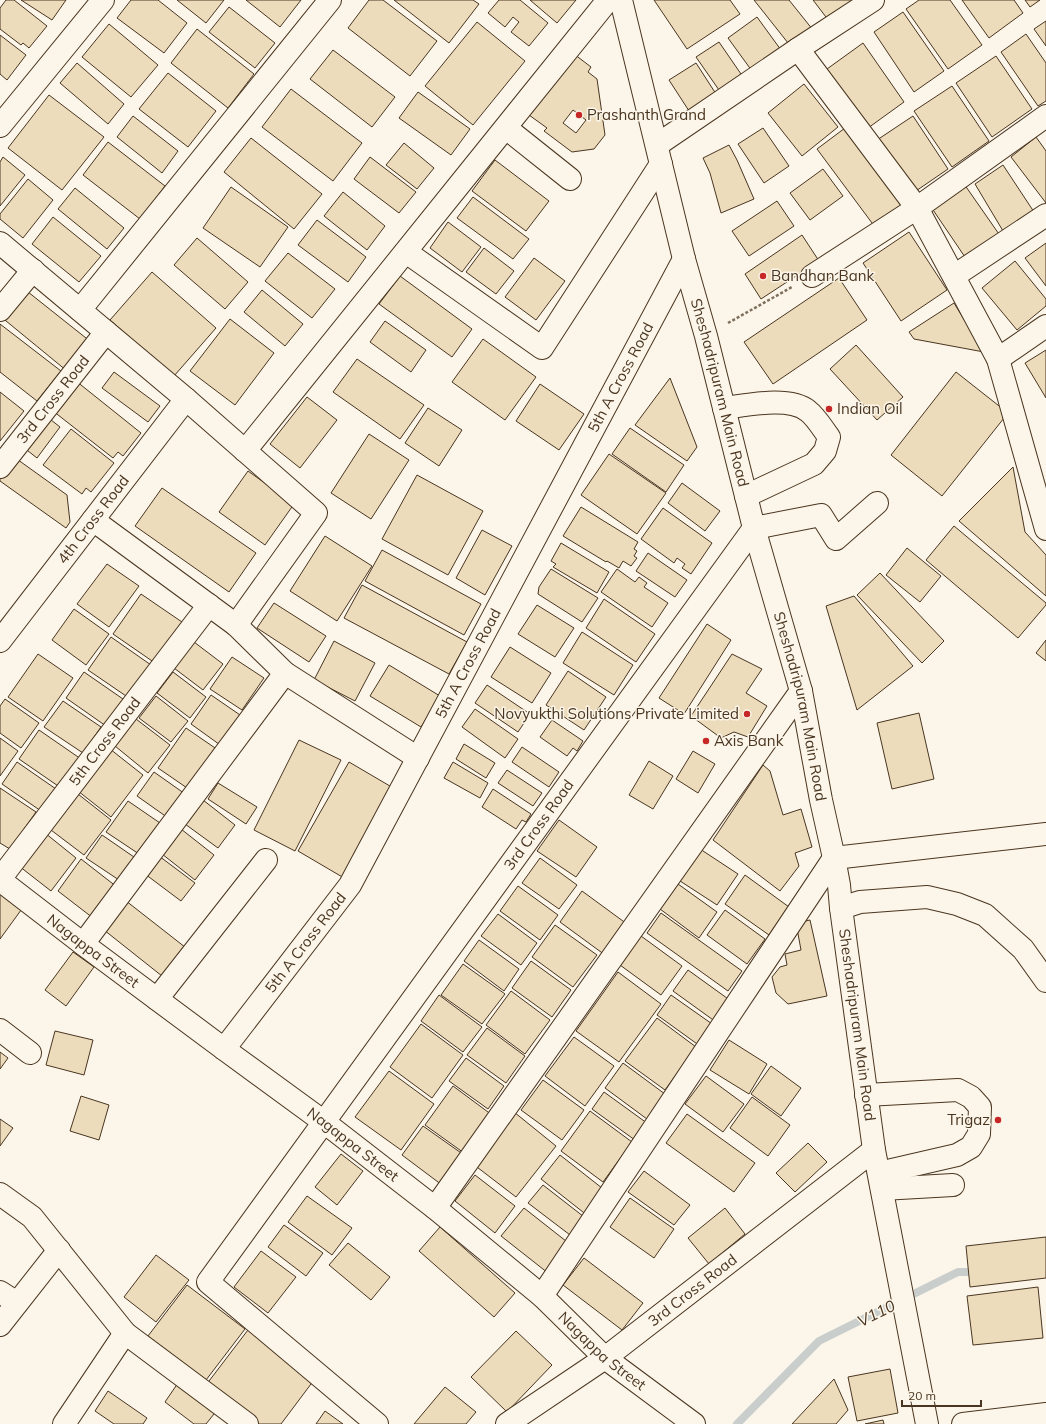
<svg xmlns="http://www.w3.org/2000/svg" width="1046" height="1424" font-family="Mulish,sans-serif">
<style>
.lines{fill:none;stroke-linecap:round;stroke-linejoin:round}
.stream{stroke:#c9cecd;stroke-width:8}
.building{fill:#ecdcbc;stroke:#4a3520;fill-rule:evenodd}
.minor-casing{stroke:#4a3520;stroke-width:24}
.path{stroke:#7f6f5c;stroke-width:2.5;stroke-dasharray:3 2;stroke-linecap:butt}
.minor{stroke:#fbf6e9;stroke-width:22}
.poi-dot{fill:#c62828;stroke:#fbf6e9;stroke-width:1.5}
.labels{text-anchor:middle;stroke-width:3;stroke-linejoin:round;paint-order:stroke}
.poi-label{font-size:15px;fill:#4a3520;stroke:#fbf6e9;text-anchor:start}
.street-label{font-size:15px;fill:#4a3520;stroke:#fbf6e9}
.water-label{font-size:16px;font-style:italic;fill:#4a3520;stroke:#fbf6e9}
</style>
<rect width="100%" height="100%" fill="#fbf6e9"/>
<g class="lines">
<path class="stream" d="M737,1424l82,-83 139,-69h21"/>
</g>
<g class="building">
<path d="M6,0h8l33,26 -18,22 -6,-5 -2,2 -21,-16v-21z"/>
<path d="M21,0h45l-14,20z"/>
<path d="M131,0h27l29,23 -23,30 -47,-35z"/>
<path d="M177,0h47l-18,23z"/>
<path d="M246,0h55l-21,27z"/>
<path d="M369,0h14l54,41 -27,35 -62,-48z"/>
<path d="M394,0h79l6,4 -30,39z"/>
<path d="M499,0h21l28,23 -19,23 -18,-14 8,-10 -6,-5 -8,10 -17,-14z"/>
<path d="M530,0h46l-19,23z"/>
<path d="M654,0h76l10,14 -53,35z"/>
<path d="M754,0h35l24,30 -21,18z"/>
<path d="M813,0h42l-26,21z"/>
<path d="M919,0h31l32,45 -34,24 -42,-60z"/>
<path d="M962,0h52l9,13 -34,25z"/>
<path d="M1025,0h15l-10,7z"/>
<path d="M229,7l46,36 -20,25 -46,-36z"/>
<path d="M903,12l41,59 -30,21 -40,-60z"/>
<path d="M757,17l24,33 -29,21 -24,-33z"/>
<path d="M1046,21v25l-12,-17z"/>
<path d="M477,22l48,39 -52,64 -48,-39z"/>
<path d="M109,24l49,41 -27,32 -49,-40z"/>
<path d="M197,29l57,45 -26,34 -57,-45z"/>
<path d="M1026,34l20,29v38l-8,5 -37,-54z"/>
<path d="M0,35l26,20 -19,25 -7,-6z"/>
<path d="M719,42l22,32 -22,16 -23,-33z"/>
<path d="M863,43l41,59 -36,26 -41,-59z"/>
<path d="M333,50l62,47 -23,30 -62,-48z"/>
<path d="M574,54l17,13 -3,5 9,7 8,56 -11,14 -22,3 -28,-21 3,-3 -18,-13zM573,110l13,10 -10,13 -13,-10z"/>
<path d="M996,56l36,53 -40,28 -36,-54z"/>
<path d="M77,63l47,41 -16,20 -48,-41z"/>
<path d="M696,63l22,34 -27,17 -22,-34z"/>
<path d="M168,73l48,38 -28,36 -49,-38z"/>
<path d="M804,84l34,43 -36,29 -34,-43z"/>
<path d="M952,86l37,55 -37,26 -38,-56z"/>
<path d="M291,89l71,54 -29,38 -71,-54z"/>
<path d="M418,92l52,37 -19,26 -52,-37z"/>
<path d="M49,95l55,42 -42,53 -54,-42z"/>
<path d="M133,116l45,35 -16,22 -45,-36z"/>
<path d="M913,116l35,53 -35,24 -36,-53z"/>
<path d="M849,125l57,78 -31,24 -58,-78z"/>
<path d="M763,128l26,38 -25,17 -26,-39z"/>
<path d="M1036,137l10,14v52l-35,-46z"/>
<path d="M251,138l71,56 -28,35 -70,-57z"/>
<path d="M108,142l57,44 -25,33 -57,-44z"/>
<path d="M404,143l30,25 -17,21 -31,-24z"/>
<path d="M729,145l8,15 17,39 -33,14 -11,-40 -7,-15z"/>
<path d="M3,157l22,18 -25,31v-44z"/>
<path d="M370,157l46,35 -17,21 -45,-34z"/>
<path d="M495,160l54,41 -23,30 -54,-40z"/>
<path d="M1003,165l33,50 -30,21 -31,-52z"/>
<path d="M823,169l20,27 -33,24 -20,-27z"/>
<path d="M28,179l25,21 -30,38 -23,-19v-5z"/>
<path d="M962,181l39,56 -34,23 -38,-56z"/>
<path d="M231,187l57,40 -28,40 -57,-39z"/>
<path d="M75,188l49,40 -17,21 -49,-40z"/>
<path d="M343,192l42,34 -18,24 -43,-34z"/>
<path d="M473,197l56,42 -16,20 -56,-41z"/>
<path d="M777,201l17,25 -45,30 -17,-25z"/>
<path d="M53,217l48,39 -22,26 -47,-38z"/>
<path d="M317,220l49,37 -18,25 -50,-37z"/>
<path d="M448,222l33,25 -19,25 -32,-24z"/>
<path d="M909,232l38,58 -46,31 -38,-58z"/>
<path d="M802,235l17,26 -58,38 -16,-25z"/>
<path d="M197,238l51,44 -23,27 -51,-44z"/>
<path d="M1046,243v43l-21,-28z"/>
<path d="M484,248l30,23 -18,23 -30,-22z"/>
<path d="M288,253l47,36 -23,29 -47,-37z"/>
<path d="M534,258l31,23 -29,39 -31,-23z"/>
<path d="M1015,261l31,38v7l-29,24 -35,-42z"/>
<path d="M152,272l64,56 -42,48 -64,-56z"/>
<path d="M400,276l72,53 -20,28 -73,-53z"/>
<path d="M839,278l28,42 -94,64 -29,-42z"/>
<path d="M23,288l68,54 -24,29 -67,-55z"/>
<path d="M262,290l41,34 -18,22 -41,-34z"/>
<path d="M954,303l30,49 -70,-13 -5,-7z"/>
<path d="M230,319l44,34 -39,52 -45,-34z"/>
<path d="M385,321l41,29 -15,22 -41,-30z"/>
<path d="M0,324l61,47 -24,30 -37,-29z"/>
<path d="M483,339l53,38 -31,43 -53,-38z"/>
<path d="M856,345l47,52 -26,23 -47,-51z"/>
<path d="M1046,350v48l-21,-35z"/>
<path d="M357,359l67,46 -24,34 -67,-47z"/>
<path d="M114,372l46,34 -12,16 -46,-34z"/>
<path d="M956,372l52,41 -66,83 -51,-41z"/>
<path d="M670,378l27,69 -10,14 -52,-36z"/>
<path d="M76,381l65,52 -18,23 -5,-4 -5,6 -60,-47z"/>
<path d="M540,384l44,30 -25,36 -43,-29z"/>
<path d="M0,392l24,19 -24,30z"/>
<path d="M307,397l30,23 -37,48 -30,-24z"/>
<path d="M428,408l34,22 -23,36 -34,-23z"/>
<path d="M46,416l14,11 -23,31 -14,-11z"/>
<path d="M630,428l54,37 -18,27 -54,-38z"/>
<path d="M71,429l43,34 -23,29 -5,-4 -4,6 -39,-29z"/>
<path d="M369,434l40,26 -38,59 -40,-26z"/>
<path d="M609,454l57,39 -29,41 -56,-39z"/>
<path d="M14,457l53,38 3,27 -4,6 -66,-47v-4z"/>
<path d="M1013,467l12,65 21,23v41l-87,-75z"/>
<path d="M248,471l46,33 -29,41 -46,-33z"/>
<path d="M417,475l66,36 -35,64 -66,-36z"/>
<path d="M682,483l38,28 -15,20 -37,-28z"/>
<path d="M162,488l94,65 -27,39 -94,-66z"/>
<path d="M581,507l57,35 -4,7 3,2 -3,5 3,2 -6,8 -8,-5 -4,7 -12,-7 -1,1 -43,-26z"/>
<path d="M663,508l49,35 -21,31 -9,-6 3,-4 -8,-6 -3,5 -33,-24z"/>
<path d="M954,526l92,77v2l-28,33 -92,-78z"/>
<path d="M482,530l30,16 -27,49 -29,-17z"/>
<path d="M325,536l47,30 -35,55 -47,-30z"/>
<path d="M561,543l48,29 -12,21 -44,-26 3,-3 -5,-3z"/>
<path d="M907,548l34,28 -21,26 -34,-27z"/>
<path d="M382,550l99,54 -17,31 -99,-54z"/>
<path d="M648,553l39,27 -12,17 -39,-26z"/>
<path d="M107,564l32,22 -30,41 -32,-23z"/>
<path d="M551,569l47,29 -16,24 -44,-28 1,-7z"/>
<path d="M617,569l18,13 4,-5 8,6 -3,4 24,16 -16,24 -51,-35z"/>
<path d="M880,573l64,68 -22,22 -65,-68z"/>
<path d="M362,585l105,57 -18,32 -105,-56z"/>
<path d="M141,594l41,28 -27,41 -42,-29z"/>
<path d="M854,596l59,70 -56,44 -31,-104z"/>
<path d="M604,599l51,35 -19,28 -50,-34z"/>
<path d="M274,603l52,33 -17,26 -52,-34z"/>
<path d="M537,605l37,23 -19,29 -37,-23z"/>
<path d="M74,609l35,25 -23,31 -34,-25z"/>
<path d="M707,624l24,16 -47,74 -25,-16z"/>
<path d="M582,632l51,33 -19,30 -51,-32z"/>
<path d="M111,637l40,28 -22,33 -41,-28z"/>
<path d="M1046,640v21l-10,-8z"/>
<path d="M334,641l41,22 -20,38 -41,-21z"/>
<path d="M194,642l29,22 -20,26 -29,-22z"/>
<path d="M510,647l41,26 -19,30 -41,-26z"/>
<path d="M38,654l35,24 -30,43 -35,-24z"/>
<path d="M732,654l30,15 -16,24 21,13 -19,31 -14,-5 -13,6 -30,-22z"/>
<path d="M232,657l32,21 -22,32 -32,-21z"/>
<path d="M389,665l51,31 -19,31 -51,-31z"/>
<path d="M568,671l38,26 -22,33 -38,-25z"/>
<path d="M84,672l39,27 -17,27 -40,-28z"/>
<path d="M173,672l33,25 -16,21 -33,-25z"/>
<path d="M487,685l43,29 -12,18 -43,-29z"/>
<path d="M211,695l32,22 -20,30 -32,-23z"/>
<path d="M156,696l32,25 -17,21 -32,-24z"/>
<path d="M5,699l34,24 -18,25 -21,-15v-27z"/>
<path d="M63,701l38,26 -18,26 -39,-26z"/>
<path d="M475,709l43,30 -13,19 -43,-31z"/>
<path d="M919,713l15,66 -42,10 -15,-66z"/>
<path d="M136,719l34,26 -22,28 -33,-27z"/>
<path d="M552,720l31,21 -6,10 -4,-3 -6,8 -27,-19z"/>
<path d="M186,728l32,22 -28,40 -32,-22z"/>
<path d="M39,730l42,29 -20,29 -42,-29z"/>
<path d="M0,738l18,13 -18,25z"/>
<path d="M299,740l42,20 -46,91 -41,-21z"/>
<path d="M464,744l31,19 -9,15 -30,-19z"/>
<path d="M522,747l37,25 -10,15 -37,-25z"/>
<path d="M110,749l33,26 -32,42 -33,-26z"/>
<path d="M693,751l22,13 -17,29 -22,-14z"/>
<path d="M649,761l24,15 -20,33 -24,-14z"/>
<path d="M17,762l39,27 -15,22 -39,-27z"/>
<path d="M349,762l46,27 -51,89 -46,-27z"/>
<path d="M453,762l35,21 -8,15 -36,-20z"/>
<path d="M763,765l7,6 13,44 18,-6 11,38 -17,6 4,13 -19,25 -67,-51z"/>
<path d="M507,770l35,23 -9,13 -35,-23z"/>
<path d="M154,772l34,24 -17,24 -34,-24z"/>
<path d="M218,783l39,24 -11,17 -38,-25z"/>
<path d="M0,788l36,24 -26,37 -10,-6z"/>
<path d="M493,789l38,25 -5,8 -4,-2 -6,9 -34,-22z"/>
<path d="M78,794l33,26 -27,35 -33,-25z"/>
<path d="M203,800l32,25 -17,23 -33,-24z"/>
<path d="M128,801l32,22 -21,31 -33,-22z"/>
<path d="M559,820l38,27 -21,30 -39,-26z"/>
<path d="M181,829l33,26 -19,25 -33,-26z"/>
<path d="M45,833l31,25 -25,33 -32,-25z"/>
<path d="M102,835l32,22 -15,23 -33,-22z"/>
<path d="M697,847l41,27 -21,31 -40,-26z"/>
<path d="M159,856l36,27 -14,18 -36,-27z"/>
<path d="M540,858l37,27 -18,24 -37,-26z"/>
<path d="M81,859l36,28 -24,31 -35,-27z"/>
<path d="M745,875l44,32 -20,28 -44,-31z"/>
<path d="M678,884l39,28 -18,26 -39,-29z"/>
<path d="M518,886l40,29 -18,25 -40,-29z"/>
<path d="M0,888l24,18 -24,33z"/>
<path d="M582,891l45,33 -22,31 -45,-33z"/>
<path d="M121,897l69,54 -23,29 -68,-54z"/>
<path d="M725,910l40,29 -18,25 -40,-29z"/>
<path d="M661,913l81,58 -14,20 -81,-58z"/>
<path d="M498,914l39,29 -16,22 -40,-29z"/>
<path d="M810,920l17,76 -39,8 -12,-11 -4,-16 8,-10 7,-2 -2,-11 16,-4 -5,-27z"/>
<path d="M555,925l42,30 -24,32 -41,-30z"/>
<path d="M641,936l41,30 -21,29 -41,-30z"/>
<path d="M479,940l40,29 -15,22 -40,-30z"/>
<path d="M73,952l21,15 -28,39 -21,-16z"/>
<path d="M531,961l40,29 -19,27 -40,-29z"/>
<path d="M463,964l42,30 -23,30 -41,-29z"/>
<path d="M688,970l43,31 -15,21 -43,-31z"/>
<path d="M618,972l43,32 -42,58 -43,-31z"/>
<path d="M511,991l39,29 -25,34 -39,-29z"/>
<path d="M439,995l43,32 -19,25 -42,-31z"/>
<path d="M671,995l44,31 -15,20 -43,-31z"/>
<path d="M657,1018l39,29 -31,43 -40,-29z"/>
<path d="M421,1024l42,31 -31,43 -42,-31z"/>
<path d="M487,1028l38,28 -19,27 -39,-28z"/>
<path d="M55,1031l38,9 -9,35 -38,-10z"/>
<path d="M574,1037l40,29 -29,40 -40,-30z"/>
<path d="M729,1040l38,24 -18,30 -39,-24z"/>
<path d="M0,1052l8,6 -8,11z"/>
<path d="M466,1058l38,28 -16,23 -39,-28z"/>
<path d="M623,1063l46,34 -18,25 -46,-34z"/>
<path d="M771,1066l30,22 -20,28 -30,-22z"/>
<path d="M389,1071l45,33 -33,46 -46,-33z"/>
<path d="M706,1076l38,28 -21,28 -38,-28z"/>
<path d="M543,1080l41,30 -22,30 -41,-30z"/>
<path d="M453,1086l39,29 -28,38 -39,-28z"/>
<path d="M604,1092l47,34 -12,17 -47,-34z"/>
<path d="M81,1096l28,9 -10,35 -29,-9z"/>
<path d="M752,1097l38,28 -22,31 -38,-28z"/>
<path d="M590,1111l42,31 -29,40 -42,-31z"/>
<path d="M514,1112l42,34 -40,51 -43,-33z"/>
<path d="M687,1114l68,49 -21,29 -68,-49z"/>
<path d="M0,1119l13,9 -13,18z"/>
<path d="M423,1126l41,29 -22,30 -40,-30z"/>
<path d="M808,1143l19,19 -32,30 -19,-19z"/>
<path d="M341,1154l22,17 -26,34 -22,-18z"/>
<path d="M560,1155l47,37 -19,24 -47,-37z"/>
<path d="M644,1171l46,34 -16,20 -46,-33z"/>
<path d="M475,1175l40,31 -20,27 -40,-32z"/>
<path d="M543,1185l45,35 -14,18 -46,-35z"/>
<path d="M307,1196l45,32 -20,27 -44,-33z"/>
<path d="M630,1198l44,31 -20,29 -44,-31z"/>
<path d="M524,1208l47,37 -23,28 -47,-37z"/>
<path d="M725,1208l20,26 -36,30 -21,-26z"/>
<path d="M284,1225l39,28 -17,23 -38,-29z"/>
<path d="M440,1227l75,66 -21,24 -75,-66z"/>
<path d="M1046,1237v41l-76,9 -4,-41z"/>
<path d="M348,1243l42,34 -19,23 -42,-35z"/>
<path d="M261,1251l35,26 -28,36 -34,-26z"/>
<path d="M156,1255l33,25 -33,42 -32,-25z"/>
<path d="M584,1258l59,45 -21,27 -59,-45z"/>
<path d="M187,1285l58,44 -39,51 -58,-44z"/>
<path d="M1038,1287l5,51 -70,7 -6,-49z"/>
<path d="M251,1326l66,50 -36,48h-24l-51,-39z"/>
<path d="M516,1331l36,34 -45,47 -36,-35z"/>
<path d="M890,1369l8,44 -41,8 -9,-44z"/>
<path d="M834,1379l14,31 -12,14h-44z"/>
<path d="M180,1380l38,29 -12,15h-12l-29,-22z"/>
<path d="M445,1387l31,25 -10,12h-52z"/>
<path d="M108,1391l39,27 -4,6h-29l-19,-13z"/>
<path d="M325,1411l18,13h-27z"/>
<path d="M883,1420l1,4h-19z"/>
</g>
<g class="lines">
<g class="minor-casing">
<g id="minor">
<path id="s1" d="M621,0l63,259 22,77 48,192 47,163 20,109 13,58 5,27 2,23 33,242 53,274"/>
<path d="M798,49l119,159 81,151 48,170"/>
<path d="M0,126l103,-126"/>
<path d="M506,128l64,51"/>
<path d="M657,145l141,-96 75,-49"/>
<path d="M0,243l186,156 130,114 -80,112"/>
<path d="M406,252l136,96 119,-184"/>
<path d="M812,276l105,-68 129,-92"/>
<path d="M954,276l92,-61"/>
<path d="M0,310l33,-40"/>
<path d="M80,310l250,-310"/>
<path d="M998,359l48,-33"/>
<path d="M724,408c23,-3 66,-12 84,3 8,6 15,18 21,26l-4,14 -11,13 -68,32"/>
<path d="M245,451l363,-451"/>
<path id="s2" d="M0,467l106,-135"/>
<path d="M93,520l143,105 49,48 133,85"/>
<path id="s3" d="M0,641l186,-242"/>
<path id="s4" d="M0,879l209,-274"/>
<path id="s5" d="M0,880l83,64 141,105 100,73 111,86 107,88 63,62 89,66"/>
<path d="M841,908l19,-6 67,-5 30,7 28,11 38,34 23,32"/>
<path d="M83,944l202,-271"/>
<path d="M157,999l109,-139"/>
<path d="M0,1030l30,23"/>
<path id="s6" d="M224,1049l126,-164 334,-626"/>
<path d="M866,1095l92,-5 13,7 9,10 -1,27 -8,13 -14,8 -78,18"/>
<path d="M882,1189l71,-4"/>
<path d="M0,1194l32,23 93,116 122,91"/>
<path d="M435,1208l366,-517"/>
<path d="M0,1292l17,11"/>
<path d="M542,1296l292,-438 212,-24"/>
<path d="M0,1325l59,-75"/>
<path d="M64,1424l61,-91"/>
<path id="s7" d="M377,1424l-169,-142 546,-754 67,-13 15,24 41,-36"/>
<path id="s8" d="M507,1424l98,-66 269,-208"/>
<path d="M963,1424l83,-10"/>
</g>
</g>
<path class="path" d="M728,323l64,-36"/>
<use href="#minor" class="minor"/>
</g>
<g class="poi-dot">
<circle cx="579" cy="115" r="4"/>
<circle cx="763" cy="276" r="4"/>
<circle cx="829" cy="409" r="4"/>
<circle cx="747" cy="714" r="4"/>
<circle cx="706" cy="741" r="4"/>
<circle cx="998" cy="1120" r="4"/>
</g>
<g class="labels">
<g class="poi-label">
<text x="587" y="120">Prashanth Grand</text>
<text x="771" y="281">Bandhan Bank</text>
<text x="837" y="414">Indian Oil</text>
<text x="739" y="719" text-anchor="end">Novyukthi Solutions Private Limited</text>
<text x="714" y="746">Axis Bank</text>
<text x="990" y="1125" text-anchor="end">Trigaz</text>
</g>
<g class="street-label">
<text dy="5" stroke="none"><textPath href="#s6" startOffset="782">5th A Cross Road</textPath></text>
<text dy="5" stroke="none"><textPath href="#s1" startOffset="405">Sheshadripuram Main Road</textPath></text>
<text dy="5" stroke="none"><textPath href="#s2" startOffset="86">3rd Cross Road</textPath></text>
<text dy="5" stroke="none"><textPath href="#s3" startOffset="153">4th Cross Road</textPath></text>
<text dy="5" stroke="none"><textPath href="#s6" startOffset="458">5th A Cross Road</textPath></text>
<text dy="5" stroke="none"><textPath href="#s1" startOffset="729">Sheshadripuram Main Road</textPath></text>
<text dy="5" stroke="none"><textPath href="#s4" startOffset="173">5th Cross Road</textPath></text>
<text dy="5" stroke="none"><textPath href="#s7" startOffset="785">3rd Cross Road</textPath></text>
<text dy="5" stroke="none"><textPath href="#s6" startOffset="134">5th A Cross Road</textPath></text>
<text dy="5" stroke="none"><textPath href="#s5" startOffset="117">Nagappa Street</textPath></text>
<text dy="5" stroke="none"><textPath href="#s1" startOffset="1053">Sheshadripuram Main Road</textPath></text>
<text dy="5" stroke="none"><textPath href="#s5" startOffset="441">Nagappa Street</textPath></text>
<text dy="5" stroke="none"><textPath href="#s8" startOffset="229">3rd Cross Road</textPath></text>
<text dy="5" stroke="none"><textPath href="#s5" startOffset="765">Nagappa Street</textPath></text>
</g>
<g class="water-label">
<text transform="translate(876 1313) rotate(-27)" y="6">V110</text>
</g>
</g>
<path d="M902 1400v6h79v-6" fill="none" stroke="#4a3520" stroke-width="2"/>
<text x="908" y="1400" font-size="12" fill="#4a3520" stroke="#fbf6e9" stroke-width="3" paint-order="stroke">20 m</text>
</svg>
